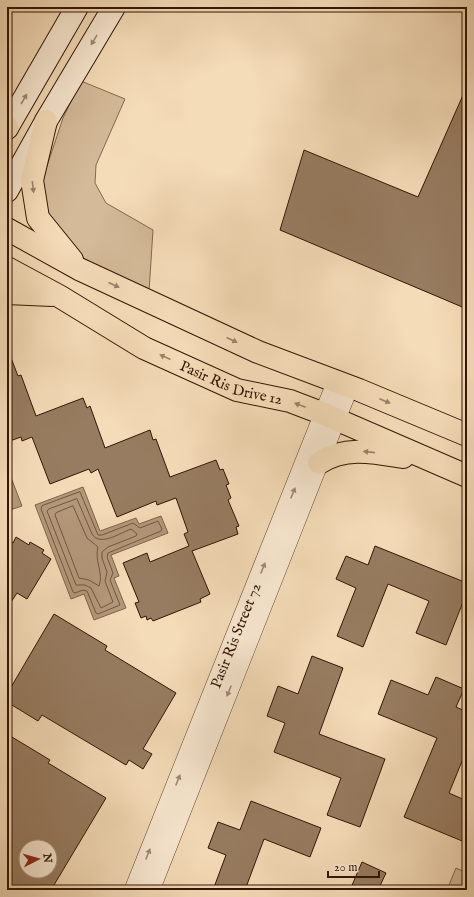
<svg xmlns="http://www.w3.org/2000/svg" width="474" height="897" font-family="'IM FELL English',serif">
<style>
.green{fill:#d4ba99;stroke:#83684e}
.water{fill:#b3987a;stroke:#7f644a}
.lines{fill:none;stroke-linecap:round;stroke-linejoin:round}
.shore{stroke:#72563e;stroke-width:1}
.building{fill:#977c61;stroke:#321503;fill-rule:evenodd}
.street-casing{stroke:#634730;stroke-width:20}
.secondary-casing{stroke:#321503;stroke-width:24}
.primary-casing{stroke:#321503;stroke-width:24}
.street{stroke:#f8e8d1;stroke-width:19}
.secondary{stroke:#f8e8d1;stroke-width:22}
.primary{stroke:#f5dcb8;stroke-width:22}
.oneway{fill:#9f8974}
.oneway2{fill:#9d8267}
.labels{text-anchor:middle;stroke-width:3;stroke-linejoin:round;paint-order:stroke}
.street-label{font-size:15px;fill:#321503;stroke:#f8e8d1}
</style>
<rect width="100%" height="100%" fill="#f5dcb8"/>
<filter id="stains"><feTurbulence type="fractalNoise" baseFrequency=".005" numOctaves="4"/><feColorMatrix values="0 0 0 0 .2 0 0 0 0 .09 0 0 0 0 .02 0 0 0 .5 -.17"/></filter>
<radialGradient id="worn" r=".72"><stop offset=".6" stop-color="#630" stop-opacity="0"/><stop offset="1" stop-color="#630" stop-opacity=".3"/></radialGradient>
<g class="green">
<path d="M81,81l44,18 -29,66 -1,18 11,20 47,27 -4,62 -71,-33 -33,-39 -4,-36 22,-66z"/>
<path d="M456,868l11,5v17h-20z"/>
</g>
<g class="water">
<path d="M7,467l15,39 -15,5z"/>
<path d="M83,487l17,44 36,-13 3,6 22,-8 7,17 -57,22 8,21 -5,2 12,30 -32,12 -10,-26 -13,5 -36,-94z"/>
</g>
<g class="lines">
<g class="shore">
<path d="M80,492l18,43h4l31,-12 7,5 18,-7 4,8 -1,2 -53,22 -1,4 6,16 -3,7 10,25 -22,9 -2,-1 -9,-22 -4,-1 -8,3 -2,-1 -32,-83 1,-3z"/>
<path d="M77,499l15,35c8,13 28,-1 39,-5l6,5 -1,2 -28,11 -6,5v6l5,14 -2,9 8,21 -12,6 -10,-20 -6,-3h-9l-29,-74 2,-2z"/>
<path d="M73,506l14,32 11,9c-4,13 6,27 1,39l-10,-6 -10,-2 -24,-63 1,-2z"/>
</g>
</g>
<g class="building">
<path d="M467,86v223l-187,-79 24,-80 114,47z"/>
<path d="M8,350l10,26 3,-1 15,41 47,-18 4,10 3,-2 15,42 45,-18 3,10 3,-1 14,38 46,-17 4,10 3,-1 6,15 -3,1 5,13 -3,2 11,26 -3,1 2,7 -46,17 18,43 -10,5 1,3 -48,19 -2,-3 -4,2 -1,-4 -5,2 -6,-15 4,-1 -16,-39 24,-10 3,9 39,-16 -5,-12 4,-2 -12,-34 -19,7 -1,-4 -39,16 -19,-48 -7,4 -2,-4 -39,15 -18,-47 -10,4 -1,-4 -14,5z"/>
<path d="M16,537l13,8 1,-3 14,8 -2,3 9,6 -24,40 -10,-6 -10,15v-69l6,4z"/>
<path d="M375,546l92,37v9l-21,53 -30,-12 13,-32 -41,-17 -25,63 -26,-11 19,-48 -20,-9 10,-23 22,9z"/>
<path d="M54,614l53,32 -2,4 71,43 -33,56 9,5 -9,15 -14,-9 -3,5 -84,-50 -4,6 -31,-19v-8z"/>
<path d="M312,656l31,12 -24,66 66,25 -25,68 -33,-12 14,-37 -67,-26 11,-29 -18,-7 11,-30 20,8z"/>
<path d="M436,677l28,12 -8,18 11,5v37l-18,44 18,8v42l-63,-26 33,-79 -59,-24 13,-34 37,15z"/>
<path d="M7,734l43,26 -2,3 58,35 -55,92h-44zM26,847h24v24h-24z"/>
<path d="M251,801l70,27 -11,29 -46,-18 -19,51h-32l13,-35 -18,-7 10,-26 22,8z"/>
<path d="M362,862l24,11 -8,17h-28z"/>
</g>
<g class="lines">
<g class="street-casing">
<g id="street">
<path id="s1" d="M134,890l203,-509"/>
<path d="M150,890l199,-504"/>
</g>
</g>
<g class="secondary-casing">
<g id="secondary">
<path d="M7,128l70,-121"/>
<path d="M7,191l39,-70 68,-114"/>
</g>
</g>
<g class="primary-casing">
<g id="primary">
<path d="M46,121l-14,59 6,38 34,42"/>
<path d="M7,128v-1"/>
<path d="M7,229l72,40 179,83 101,38 108,45"/>
<path id="s2" d="M7,268l52,28 85,52 93,42 53,11 34,13 143,62"/>
<path d="M7,293l45,2"/>
<path d="M319,463c26,-17 54,-11 84,-6"/>
</g>
</g>
<use href="#street" class="street"/>
<use href="#secondary" class="secondary"/>
<use href="#primary" class="primary"/>
</g>
<defs><path id="oneway-solid" d="M-6-.8H1V-3.2L6.5 0L1 3.2V.8H-6Z"/></defs>
<g class="oneway">
<use href="#oneway-solid" transform="translate(94 40) rotate(121)"/>
<use href="#oneway-solid" transform="translate(24 99) rotate(-60)"/>
<use href="#oneway-solid" transform="translate(293 493) rotate(-68)"/>
<use href="#oneway-solid" transform="translate(263 568) rotate(-68)"/>
<use href="#oneway-solid" transform="translate(229 691) rotate(112)"/>
<use href="#oneway-solid" transform="translate(178 780) rotate(-68)"/>
<use href="#oneway-solid" transform="translate(148 854) rotate(-68)"/>
</g>
<g class="oneway2">
<use href="#oneway-solid" transform="translate(33 187) rotate(83)"/>
<use href="#oneway-solid" transform="translate(114 285) rotate(25)"/>
<use href="#oneway-solid" transform="translate(232 340) rotate(25)"/>
<use href="#oneway-solid" transform="translate(165 357) rotate(-156)"/>
<use href="#oneway-solid" transform="translate(385 401) rotate(23)"/>
<use href="#oneway-solid" transform="translate(300 405) rotate(-159)"/>
<use href="#oneway-solid" transform="translate(369 452) rotate(-174)"/>
</g>
<g class="labels">
<g class="street-label">
<text dy="5" stroke="none"><textPath href="#s2" startOffset="253">Pasir Ris Drive 12</textPath></text>
<text dy="5" stroke="none"><textPath href="#s1" startOffset="274">Pasir Ris Street 72</textPath></text>
</g>
</g>
<rect width="474" height="897" fill="none" stroke="#f5dcb8" stroke-width="24"/>
<rect x="8" y="8" width="458" height="881" fill="none" stroke="#321503" stroke-width="2"/>
<rect x="12" y="12" width="450" height="873" fill="none" stroke="#321503"/>
<g transform="translate(38 859) rotate(84)"><circle r="19" fill="#f8e8d1" stroke="#a9947f"/>
<path d="M0-3L7 15L0 10L-7 15Z" fill="#8f2418"/>
<text y="-6" font-size="11" font-weight="bold" text-anchor="middle" fill="#321503">N</text>
</g>
<path d="M328 871v6h51v-6" fill="none" stroke="#321503" stroke-width="2"/>
<text x="334" y="871" font-size="12" fill="#321503" stroke="#f8e8d1" stroke-width="3" paint-order="stroke">20 m</text>
<rect width="100%" height="100%" filter="url(#stains)"/>
<rect width="100%" height="100%" fill="url(#worn)"/>
</svg>
